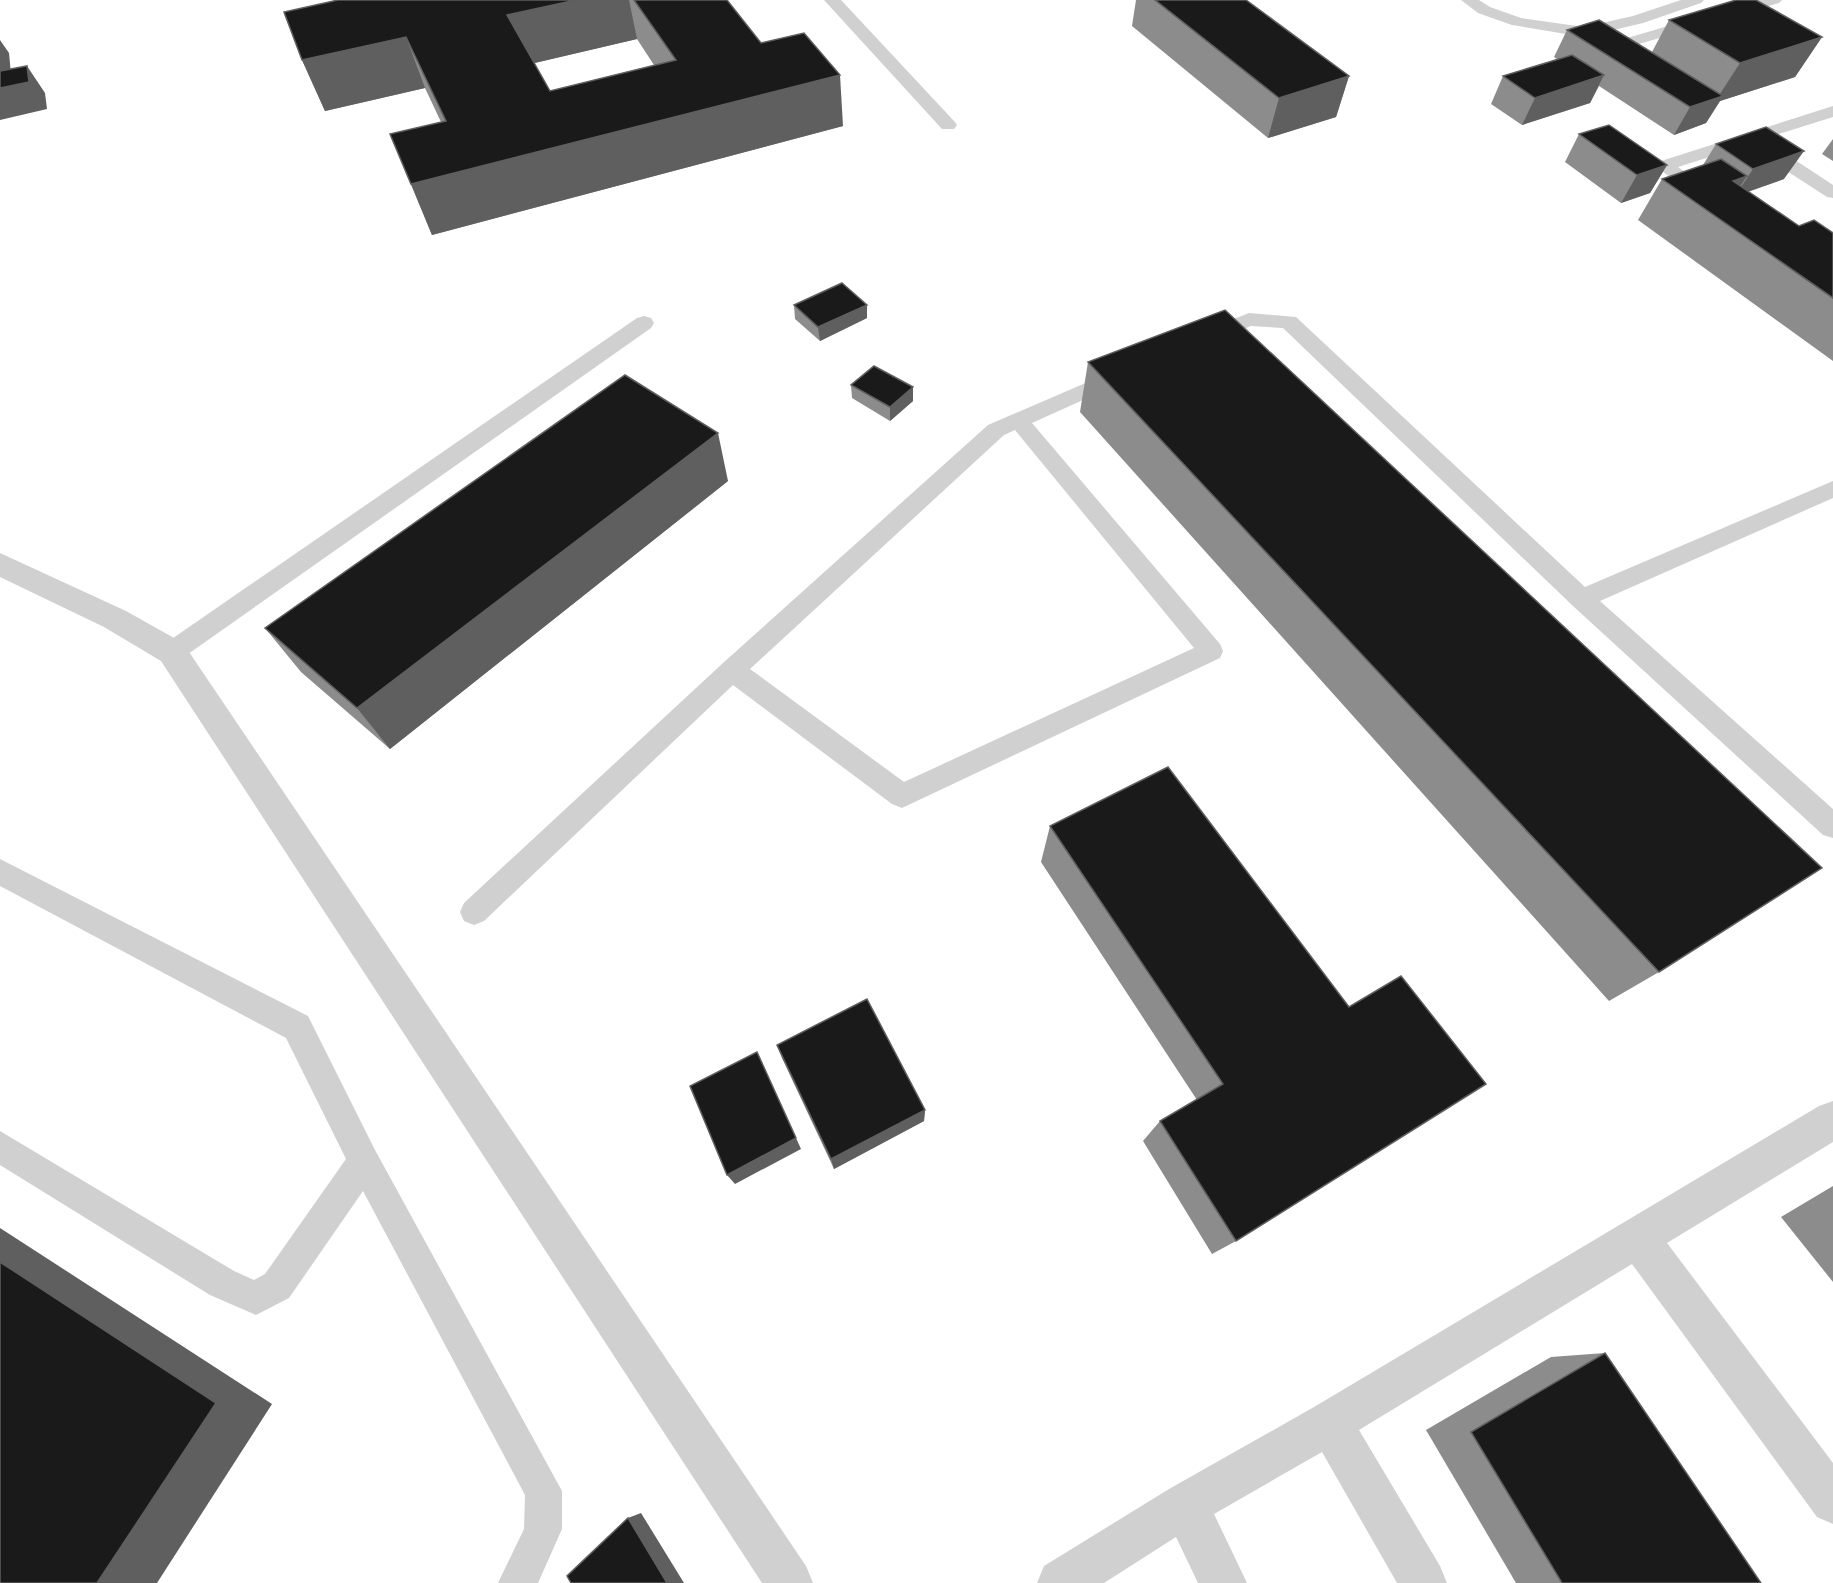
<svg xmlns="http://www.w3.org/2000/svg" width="1833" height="1583" font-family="'PT Sans Narrow',sans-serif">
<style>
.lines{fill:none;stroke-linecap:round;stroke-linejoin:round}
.lane{fill:#d0d0d0;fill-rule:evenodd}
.street{fill:#d0d0d0;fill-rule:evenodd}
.wall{fill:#8c8c8c;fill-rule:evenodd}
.shaded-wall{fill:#5f5f5f}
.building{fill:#1a1a1a;stroke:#5f5f5f;stroke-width:1.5}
</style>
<rect width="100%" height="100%" fill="#fff"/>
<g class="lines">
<g class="lane">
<path d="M824,0h17l113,121 3,4 -3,4h-12z"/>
<path d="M1461,0h18l11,7 31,11 63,9 49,-11 48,-16h23l-3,3 -58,20 -59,14 -72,-12 -34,-12z"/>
<path d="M1757,0h25l-3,3 -157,46h-12l-2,-3 2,-3z"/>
<path d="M1833,106v11l-70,22 70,46v13l-6,-1 -80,-52 -69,22 34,24 3,4 -3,4h-12l-45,-33 3,-4z"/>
<path d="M1249,313l47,4 289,270 248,-106v17l-233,103 233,208v29l-10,-3 -250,-229 -290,-278 -32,-2 -46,19 -7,-2 -3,-5 3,-5z"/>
<path d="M644,316l7,2 3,5 -3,5 -470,331 -9,3 -9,-3 -3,-7 3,-7 474,-327z"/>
<path d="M1118,369l7,2 3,5 -3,5 -93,42 188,221 3,7 -3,7 -318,150 -10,-4 -159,-119 -249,236 -10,4 -10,-4 -4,-9 4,-9 259,-240 265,-238zM1015,430l179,218 -290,134 -154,-113 254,-234z"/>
<path d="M0,859l308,157 67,134 187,341v38l-24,54h-40l26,-54 1,-34 -162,-304 -74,107 -33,17 -46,-20 -210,-130v-34l234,140 20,9 11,-6 81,-115 -60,-121 -286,-152z"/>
</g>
<g class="street">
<path d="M0,553l126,58 57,32 623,923 7,17h-51l-601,-922 -57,-34 -104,-50z"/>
<path d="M1833,1101v41l-166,101 166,220v61l-16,-7 -185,-253 -273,166 81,136 7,17h-50l-75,-131 -108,62 33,69h-49l-22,-46 -72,46h-67l7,-17 125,-77 145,-82 505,-301z"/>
</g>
</g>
<g class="wall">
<path d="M338,0h389l34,43 82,83 -411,109 -42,-101 51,-12 -16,-34 -100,23 -23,-51zM637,39l17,26 -104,26 -16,-28z"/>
<path d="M1136,0h110l103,76 -13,41 -68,21 -136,-112z"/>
<path d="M1669,20l153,17 -27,40 -75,24 -14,22 -32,12 -75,-49 -9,17 -68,22 -31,-21 12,-28 54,-17 -3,-2 13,-27 85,22z"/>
<path d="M1579,134l88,31 -17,28 -29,10 -56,-41z"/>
<path d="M1833,139v22l-11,-7z"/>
<path d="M1716,144l68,35 -36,13 51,34 34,7v128l-195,-141 24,-41 41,-14z"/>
<path d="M794,305l73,13 -47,23 -25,-22z"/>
<path d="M1088,362l571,610 -50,29 -529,-589z"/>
<path d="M851,385l62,2v14l-23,20 -38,-23z"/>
<path d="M728,481l-338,268 -89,-77 -36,-44z"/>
<path d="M1050,826l299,181 -113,234 -24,13 -69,-113 17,-20 37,-21 -156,-238z"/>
<path d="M777,1045l148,65 -1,11 -90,48 -52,-111z"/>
<path d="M1833,1186v96l-52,-65z"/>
<path d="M1605,1353l156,230h-245l-90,-153 125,-73z"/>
</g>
<g class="shaded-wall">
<path d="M576,0h53l8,39 -115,27 -15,-51z"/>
<path d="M406,37l19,51 -100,23 -23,-51z"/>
<path d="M1822,37l-27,40 -75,24 -14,22 -32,12 16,-28 28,-10 22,-34z"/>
<path d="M0,40l9,13 2,21 -11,2z"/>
<path d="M27,66l18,27 2,16 -47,11v-32z"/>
<path d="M840,75l3,51 -411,109 -21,-51z"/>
<path d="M1604,75l-14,28 -68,22 13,-27z"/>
<path d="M1349,76l-13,41 -68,21 11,-40z"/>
<path d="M1804,151l-20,28 -49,17 18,-27z"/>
<path d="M1667,165l-17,28 -29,10 16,-28z"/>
<path d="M1747,176l-27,41 13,-36z"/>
<path d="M867,305v13l-47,23 -2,-14z"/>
<path d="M913,387v14l-23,20v-14z"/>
<path d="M718,433l10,48 -338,268 -33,-41z"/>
<path d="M925,1110l-1,11 -90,48 -3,-10z"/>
<path d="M796,1138l5,11 -66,35 -8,-9z"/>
<path d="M0,1228l272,176 -115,179h-60l-97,-321z"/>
<path d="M641,1513l43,70h-17l-39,-65z"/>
</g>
<g class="building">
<path d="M338,0h238l-69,15 43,76 126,-31 -42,-60h93l34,43 43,-10 36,42 -429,109 -21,-50 56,-13 -40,-84 -104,23 -18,-48z"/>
<path d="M1155,0h91l103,76 -70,22z"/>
<path d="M1736,0h20l66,37 -82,26 -71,-43z"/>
<path d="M1599,20l124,76 -33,11 -123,-77z"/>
<path d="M1572,55l32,20 -69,23 -32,-22z"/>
<path d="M27,66l2,16 -29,6v-17z"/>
<path d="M1609,125l58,40 -30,10 -58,-41z"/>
<path d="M1766,127l38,24 -51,18 -37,-25z"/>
<path d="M1721,159l26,17 -14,5 66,45 15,-6 19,13v65l-171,-119z"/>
<path d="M842,283l25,22 -49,22 -24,-22z"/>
<path d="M1225,310l597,558 -163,104 -571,-610z"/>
<path d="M874,366l39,21 -23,20 -39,-22z"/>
<path d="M625,375l93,58 -361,275 -92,-80z"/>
<path d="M1168,767l181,240 52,-31 85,108 -250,157 -76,-120 63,-37 -173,-258z"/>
<path d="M867,999l58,111 -94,49 -54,-114z"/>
<path d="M757,1052l39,86 -69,37 -37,-89z"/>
<path d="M0,1262l216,141 -119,180h-97z"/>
<path d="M1605,1353l156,230h-199l-91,-151z"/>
<path d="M628,1518l39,65h-96l-4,-7z"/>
</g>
</svg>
